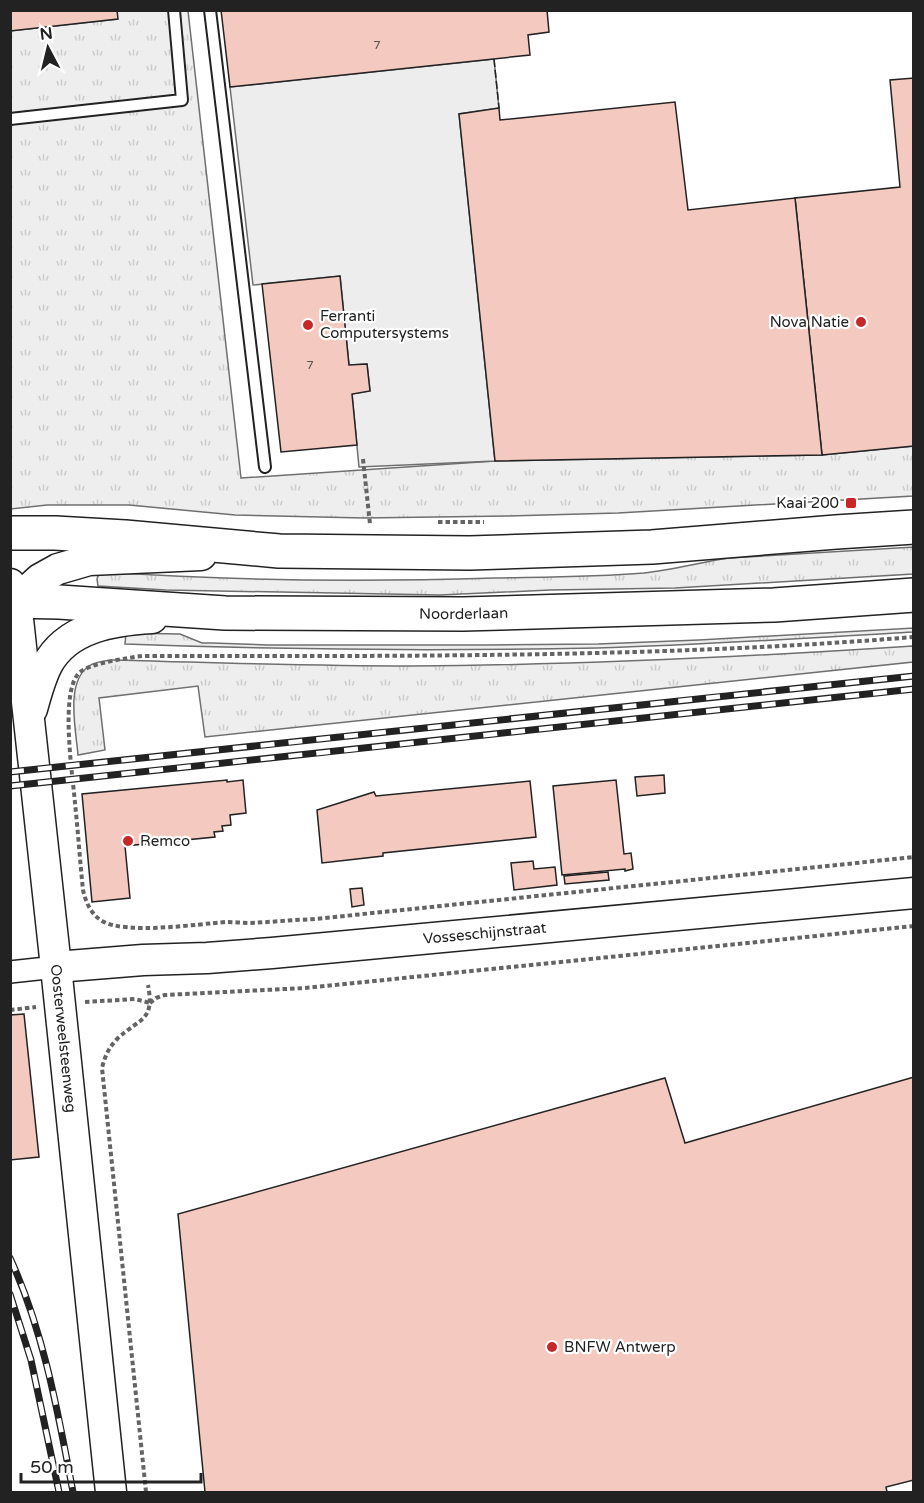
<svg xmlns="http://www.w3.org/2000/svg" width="924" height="1503" font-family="'Varela Round',sans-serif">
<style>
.grass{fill:url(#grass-tufts);stroke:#6f6f6f;stroke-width:1.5}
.parking{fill:#ededed;stroke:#6f6f6f;stroke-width:1.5}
.building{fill:#f3c9c0;stroke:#222;stroke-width:1.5}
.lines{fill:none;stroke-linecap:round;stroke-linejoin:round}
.lane-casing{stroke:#222;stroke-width:14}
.street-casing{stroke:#222;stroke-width:24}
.secondary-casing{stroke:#222;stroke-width:33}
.primary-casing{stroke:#222;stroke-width:36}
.path{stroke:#646464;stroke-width:4;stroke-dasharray:4.5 3;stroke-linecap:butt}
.lane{stroke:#fff;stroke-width:10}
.street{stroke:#fff;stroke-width:21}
.secondary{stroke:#fff;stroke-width:30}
.primary{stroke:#fff;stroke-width:33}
.rail-casing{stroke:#222;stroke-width:7}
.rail{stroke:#fff;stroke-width:4.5;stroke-dasharray:14;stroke-linecap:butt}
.fence{stroke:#222;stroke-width:1.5;stroke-dasharray:8 3;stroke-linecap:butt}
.poi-dot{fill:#c62828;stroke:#fff;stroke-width:2}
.labels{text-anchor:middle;stroke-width:4.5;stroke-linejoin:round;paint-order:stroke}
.number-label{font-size:12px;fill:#564c4a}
.poi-label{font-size:15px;fill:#222;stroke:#fff;text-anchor:start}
.street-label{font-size:15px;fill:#222;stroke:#fff}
</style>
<defs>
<pattern id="grass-tufts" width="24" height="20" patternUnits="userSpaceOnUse" patternTransform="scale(1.5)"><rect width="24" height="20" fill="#eee"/><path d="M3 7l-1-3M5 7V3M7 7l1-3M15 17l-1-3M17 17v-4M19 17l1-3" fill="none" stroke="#ccc"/></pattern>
</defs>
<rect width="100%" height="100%" fill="#fff"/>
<g class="grass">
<path d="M117,11h71l53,467 254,-17 327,-6 91,-9v50l-295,17 -111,3 -143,2 -129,-3 -106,-10h-82l-36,4 -1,-478 107,-12z"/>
<path d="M914,547l-1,27 -238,14 -125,2 -110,5 -274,-5 -68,-4 -1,-7 2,-6 7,-1c129,9 259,10 388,6 50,-1 100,-1 150,-5 29,-3 57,-11 85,-15z"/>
<path d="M914,628l-1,4c-105,6 -211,13 -316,16 -158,3 -315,2 -472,-4l1,-11 54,1 22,9h10l56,2h220l110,-1 101,-4z"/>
<path d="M913,646v16l-708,75 -7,-51 -99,12 6,52 -27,5c-2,-25 -13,-73 11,-89 7,-5 15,-5 23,-6 100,3 199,6 299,6 168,-1 335,-9 502,-20z"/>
</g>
<path class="parking" d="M494,59l5,49 -40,6 36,347 -136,6 -7,-73 18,-3 -3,-27 -18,1 -9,-89 -87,9 -23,-198z"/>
<g class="building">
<path d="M10,10h107l1,9 -108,12z"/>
<path d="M221,10h326l2,22 -21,3 2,20 -300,32z"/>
<path d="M914,78v368l-92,9 -27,-257 105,-11 -10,-107z"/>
<path d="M675,102l13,108 107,-12 27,257 -327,6 -36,-347 40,-6 1,12z"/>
<path d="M340,276l9,89 18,-1 3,27 -18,3 5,51 -76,7 -19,-168z"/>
<path d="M664,775l1,18 -28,3 -2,-19z"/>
<path d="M227,780v2l16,-2 3,33 -16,2 1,10 -9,1 1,5 -9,1 1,5 -90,9 5,52 -38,4 -10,-108z"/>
<path d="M616,780l8,74 7,-1 2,16 -8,2v-2l-63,6 -9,-89z"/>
<path d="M530,781l6,56 -153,16v3l-61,7 -5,-53 57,-18 2,4z"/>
<path d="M533,861l1,8 21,-2 2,18 -43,5 -3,-27z"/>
<path d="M608,872l1,8 -44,4 -1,-8z"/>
<path d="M362,888l2,17 -12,2 -2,-18z"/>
<path d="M24,1014l15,143 -29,3v-145z"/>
<path d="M914,1077v403l-28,7 1,5h-682l-27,-278 487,-136 20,65z"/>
</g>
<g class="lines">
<g class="lane-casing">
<g id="lane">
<path d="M210,10l55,457"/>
<path d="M10,119l172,-19 -8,-90"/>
</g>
</g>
<g class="street-casing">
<path id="street" d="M10,972l46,-5"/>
</g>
<g class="secondary-casing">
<g id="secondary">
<path id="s1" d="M10,584l6,17 40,366 55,525"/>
<path d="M16,601l24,-22 18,-10 31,-9 112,-5"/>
<path d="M32,709c4,-15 8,-30 15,-44 20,-38 67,-45 105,-47"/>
<path id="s2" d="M56,967l87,-7 64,-2 65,-5 642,-60"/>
</g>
</g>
<g class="primary-casing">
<g id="primary">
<path d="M10,533h45l70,4 154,14 191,2 182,-6 184,-15 78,-5"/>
<path id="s3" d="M10,601l49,1 166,11 238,1 311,-9 140,-10"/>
</g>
</g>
<g class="path">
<path d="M363,459l7,65"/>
<path d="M438,522h46"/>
<path d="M914,637c-257,21 -515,19 -772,19 -15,2 -50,7 -62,16 -21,18 -7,105 -5,131 3,29 5,58 8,87 3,13 8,24 19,31 25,14 95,3 124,1 8,0 16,1 24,1 21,-1 43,-3 65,-4l599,-62"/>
<path d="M85,1002l50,-3 15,4"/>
<path d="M150,1003l6,-5 9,-3 140,-7 609,-62"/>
<path d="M10,1010l26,-3"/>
<path d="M146,1492l-44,-424c3,-12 7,-21 16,-30 22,-20 37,-17 30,-53"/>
</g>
<use href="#lane" class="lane"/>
<use href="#street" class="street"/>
<use href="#secondary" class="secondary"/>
<use href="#primary" class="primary"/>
<g class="rail-casing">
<g id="rail">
<path d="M10,772l904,-96"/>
<path d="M10,786l904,-97"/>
<path d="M10,1258c34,74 48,155 63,234"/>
<path d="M10,1294l21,66 28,132"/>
</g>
</g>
<use href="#rail" class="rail"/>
<path class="fence" d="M494,59l5,49"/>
</g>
<g class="poi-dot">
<circle cx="861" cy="322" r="6"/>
<circle cx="308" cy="325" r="6"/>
<rect x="845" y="497" width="12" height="12" rx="3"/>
<circle cx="128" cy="841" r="6"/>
<circle cx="552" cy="1347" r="6"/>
</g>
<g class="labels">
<g class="number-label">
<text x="377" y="49">7</text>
<text x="310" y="369">7</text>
</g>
<g class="poi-label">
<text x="320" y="321">Ferranti<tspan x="320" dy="17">Computersystems</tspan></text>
<text x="849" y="327" text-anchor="end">Nova Natie</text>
<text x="839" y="508" text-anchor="end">Kaai 200</text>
<text x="140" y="846">Remco</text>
<text x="564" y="1352">BNFW Antwerp</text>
</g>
<g class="street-label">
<text dy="5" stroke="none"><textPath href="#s3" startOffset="454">Noorderlaan</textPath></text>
<text dy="5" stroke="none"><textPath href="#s2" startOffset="430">Vosseschijnstraat</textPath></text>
<text dy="5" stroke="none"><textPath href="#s1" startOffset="458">Oosterweelsteenweg</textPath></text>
</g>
</g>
<rect width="924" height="1503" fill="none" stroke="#222222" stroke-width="24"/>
<g transform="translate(48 48) rotate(353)" stroke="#ffffff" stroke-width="4.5" paint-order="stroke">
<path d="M0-4.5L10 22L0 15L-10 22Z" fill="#222222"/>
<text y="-9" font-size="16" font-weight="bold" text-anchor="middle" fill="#222222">N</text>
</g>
<path d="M21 1473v9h180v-9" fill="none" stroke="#222222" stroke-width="3"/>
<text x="30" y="1473" font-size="18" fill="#222222" stroke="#ffffff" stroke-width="4.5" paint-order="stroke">50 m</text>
</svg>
